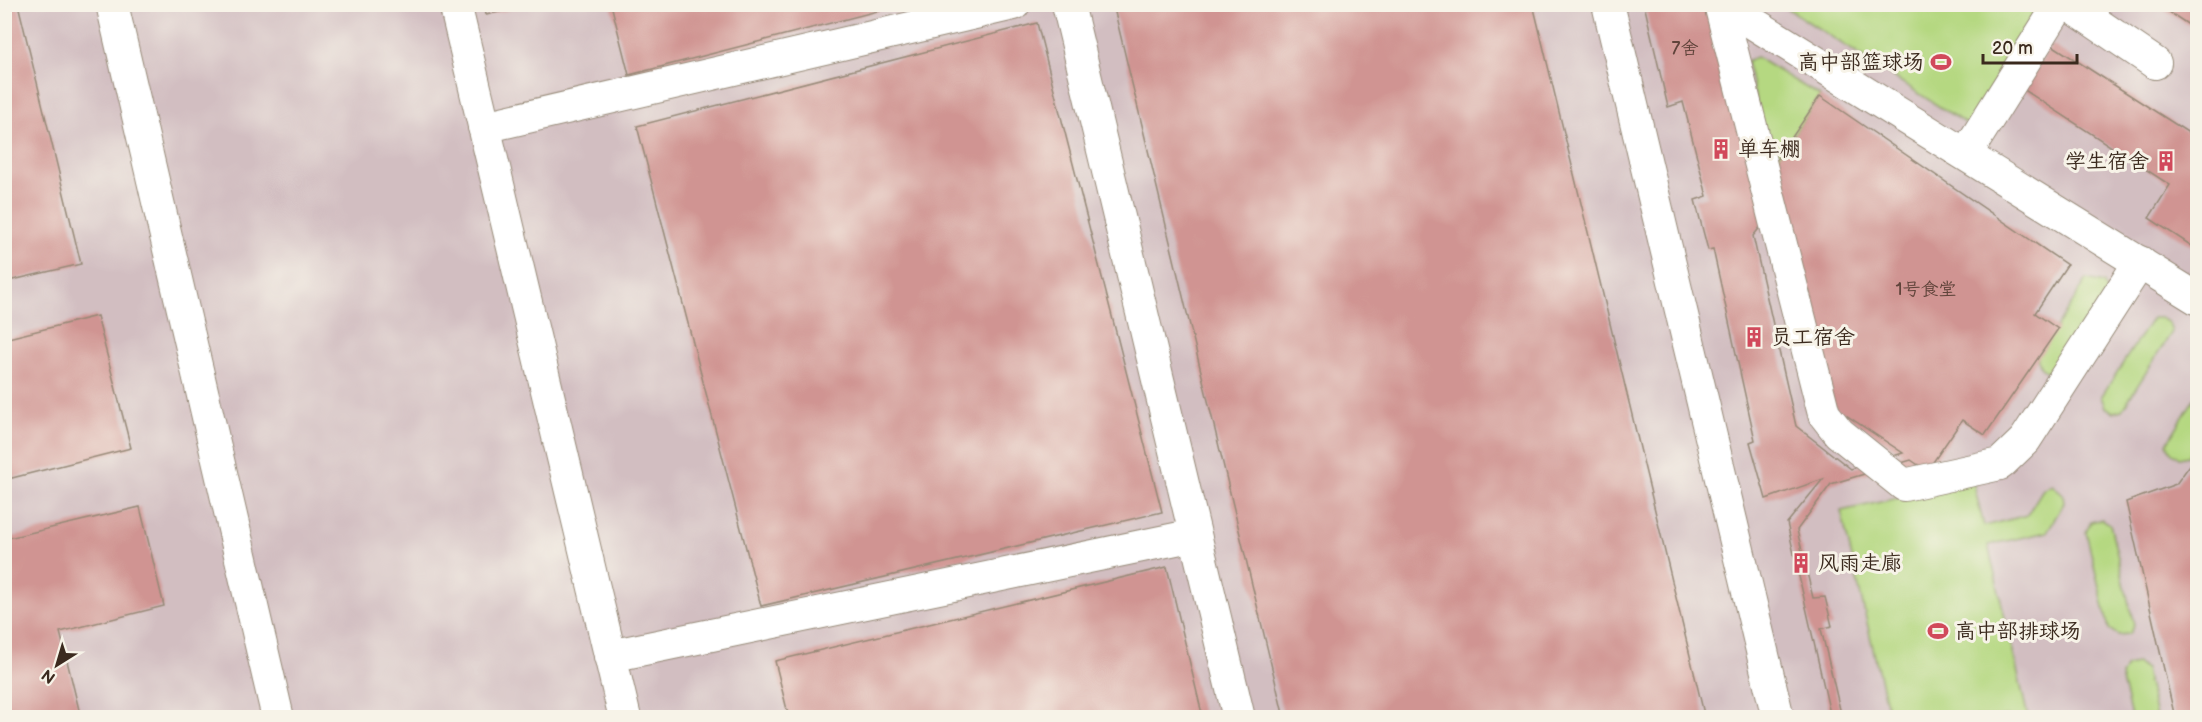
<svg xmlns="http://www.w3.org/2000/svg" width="2202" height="722" font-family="'Balsamiq Sans','LXGW WenKai TC',sans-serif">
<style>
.industrial{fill:#d2bec1}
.green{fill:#b5d881;stroke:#788150;stroke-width:1.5}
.building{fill:#d09492}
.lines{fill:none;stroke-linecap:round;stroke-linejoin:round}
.minor-casing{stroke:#968977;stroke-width:34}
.minor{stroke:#fff;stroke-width:32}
.labels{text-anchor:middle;stroke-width:6;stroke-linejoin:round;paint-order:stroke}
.number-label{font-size:18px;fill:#60443b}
.poi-label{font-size:21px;fill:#3b2a1e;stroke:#f7f3e8;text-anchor:start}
</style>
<rect width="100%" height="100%" fill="#f7f3e8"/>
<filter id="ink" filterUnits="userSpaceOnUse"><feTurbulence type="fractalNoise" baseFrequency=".0167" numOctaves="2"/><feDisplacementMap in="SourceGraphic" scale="12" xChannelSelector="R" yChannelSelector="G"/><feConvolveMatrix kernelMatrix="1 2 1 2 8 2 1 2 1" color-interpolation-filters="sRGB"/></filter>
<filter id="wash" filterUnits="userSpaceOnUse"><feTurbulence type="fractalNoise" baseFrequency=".008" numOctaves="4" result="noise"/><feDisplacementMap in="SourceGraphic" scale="24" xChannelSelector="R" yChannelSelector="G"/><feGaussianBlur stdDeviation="1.35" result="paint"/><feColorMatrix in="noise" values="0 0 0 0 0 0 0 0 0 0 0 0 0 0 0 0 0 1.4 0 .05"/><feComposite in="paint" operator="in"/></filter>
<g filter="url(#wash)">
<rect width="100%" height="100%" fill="#f1e8d0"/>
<path class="industrial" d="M4,5h2193v712h-2192z"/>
<g class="green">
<path d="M2044,4l-75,122 -187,-121z"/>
<path d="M1756,57l64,39 -49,72 -24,-107z"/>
<path d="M2087,279l17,4 3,10 -49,78 -9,2 -8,-5 -4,-10z"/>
<path d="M2152,318h9l8,5 3,9 -50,78 -8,2 -9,-5 -4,-10z"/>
<path d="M2197,394v46l-9,16 -9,2 -8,-6 -4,-9z"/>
<path d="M1973,481l11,45 43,-11 16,-26 9,-5 11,10 1,9 -17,29 -59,13 40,172h-139l-48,-206z"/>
<path d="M2102,519l8,5 24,101 -5,9 -11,1 -9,-6 -23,-97 5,-10z"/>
<path d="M2137,664l8,5 11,48h-25l-10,-41 5,-10z"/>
</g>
<g id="blocks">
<g class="building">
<path d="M4,4h14l63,260 -77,18z"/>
<path d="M484,4h45v1l-43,10z"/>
<path d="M611,4h290v1l-272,70z"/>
<path d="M1113,4h420l172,714h-421z"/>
<path d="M1644,4h62l60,216 -13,16 43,190 55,43 52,-16 -75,-50 -57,-235 49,-72 247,169 -32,48 23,16 -73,106 -23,-15 -35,51 -16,-11 -80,24 -34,46 16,68 12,-1 7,29 -11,3 21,89h-11l-44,-195 36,-44 -57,20 -16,-57 5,-2 -42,-191 -5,1 -13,-50 12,-4 -24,-94 -15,5z"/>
<path d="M2157,4h41v27z"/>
<path d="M1037,23l125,489 -401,94 -124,-480z"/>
<path d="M2052,45l143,92 3,-3v116l-49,-32 21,-33 -147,-96z"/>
<path d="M97,316l34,132 -127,32v-141z"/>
<path d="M2198,454v264h-23l-49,-216 50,-18z"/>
<path d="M140,507l24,99 -104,26 21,86h-77v-179z"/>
<path d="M1167,567l36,151h-414l-14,-57z"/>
</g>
</g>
</g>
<g filter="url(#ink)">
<use href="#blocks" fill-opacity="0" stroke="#968977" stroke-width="1.5"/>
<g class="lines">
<g class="minor-casing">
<g id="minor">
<path d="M112,4l166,714"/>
<path d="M455,4l170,714"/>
<path d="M1068,4l171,714"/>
<path d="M1608,4l170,714"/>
<path d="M1720,4l104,410 15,19 65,52 96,-21 25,-24 115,-178"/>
<path d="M1729,4l19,16 450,279"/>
<path d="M2068,4l87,59"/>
<path d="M484,127l530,-123"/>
<path d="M1966,154l94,-150"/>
<path d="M610,656l585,-121"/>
</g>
</g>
<use href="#minor" class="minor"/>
</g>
</g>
<defs>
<g id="stadium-bare" transform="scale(1.62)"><path d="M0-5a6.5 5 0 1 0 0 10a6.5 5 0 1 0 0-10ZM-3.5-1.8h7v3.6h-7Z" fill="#d1495b" stroke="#f7f3e8" stroke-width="2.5" paint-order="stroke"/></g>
<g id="building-bare" transform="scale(1.62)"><path d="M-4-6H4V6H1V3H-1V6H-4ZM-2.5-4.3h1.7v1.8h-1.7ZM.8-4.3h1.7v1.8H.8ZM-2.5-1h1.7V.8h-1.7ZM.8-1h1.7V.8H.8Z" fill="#d1495b" stroke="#f7f3e8" stroke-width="2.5" paint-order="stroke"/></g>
</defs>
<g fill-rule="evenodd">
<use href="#stadium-bare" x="1941" y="62"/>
<use href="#building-bare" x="1721" y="149"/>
<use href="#building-bare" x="2166" y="161"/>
<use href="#building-bare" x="1754" y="337"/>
<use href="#building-bare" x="1801" y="563"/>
<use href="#stadium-bare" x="1938" y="631"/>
</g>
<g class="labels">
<g class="number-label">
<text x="1685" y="54">7舍</text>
<text x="1926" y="295">1号食堂</text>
</g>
<g class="poi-label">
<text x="1924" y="69" text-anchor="end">高中部篮球场</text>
<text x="1738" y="156">单车棚</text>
<text x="2149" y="168" text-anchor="end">学生宿舍</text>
<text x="1771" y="344">员工宿舍</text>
<text x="1818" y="570">风雨走廊</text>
<text x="1955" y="638">高中部排球场</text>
</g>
</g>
<rect width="2202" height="722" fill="none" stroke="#f7f3e8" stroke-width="24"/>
<g transform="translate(57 665) rotate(217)" stroke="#f7f3e8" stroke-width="4.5" paint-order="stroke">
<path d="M0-4.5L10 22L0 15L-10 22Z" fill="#3b2a1e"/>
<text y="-9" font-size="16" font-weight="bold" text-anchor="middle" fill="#3b2a1e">N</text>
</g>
<path d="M1983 54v9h94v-9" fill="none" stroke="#3b2a1e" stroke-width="3"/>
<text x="1992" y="54" font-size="18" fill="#3b2a1e" stroke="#f7f3e8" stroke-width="4.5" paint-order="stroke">20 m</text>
</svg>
